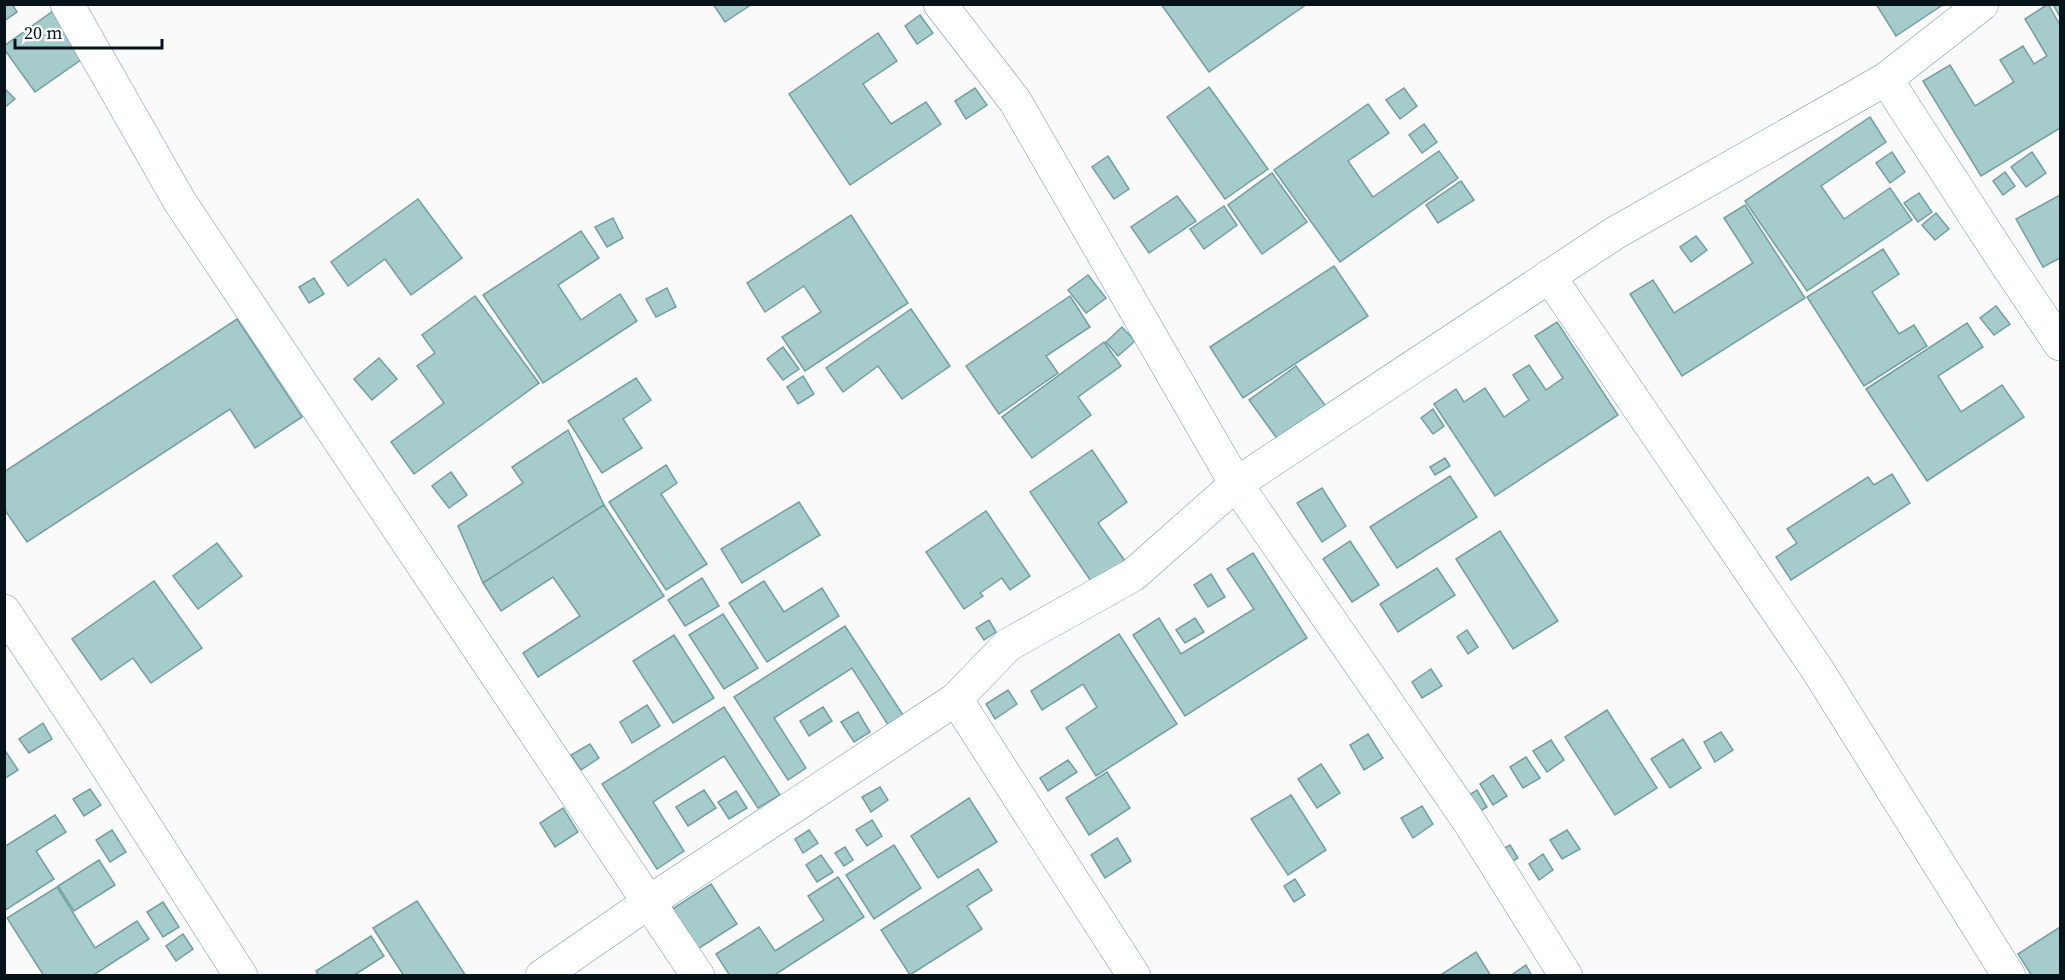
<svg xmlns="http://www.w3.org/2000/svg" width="2065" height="980" font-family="'Source Serif 4',serif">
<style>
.building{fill:#a5cbcb;stroke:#749fa0;stroke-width:1.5}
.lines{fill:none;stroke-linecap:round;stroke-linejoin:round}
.minor-casing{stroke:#7499a9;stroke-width:34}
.minor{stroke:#fff;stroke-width:33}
</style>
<rect width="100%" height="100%" fill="#fafafa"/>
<g class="building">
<path d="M4,4h8l5,8 -13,9z"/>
<path d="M713,4h39l-27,18z"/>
<path d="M1161,4h146l-98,68z"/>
<path d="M1876,4h68l-48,32z"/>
<path d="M2048,4l12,21v103l-79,48 -58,-95 27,-16 25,41 39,-24 -14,-22 23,-14 11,18 13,-8 -22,-37z"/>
<path d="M2053,4h7v13z"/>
<path d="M53,11l32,46 -50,35 -31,-43v-3z"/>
<path d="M920,15l13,18 -16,11 -12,-18z"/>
<path d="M878,33l19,28 -34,23 28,40 35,-22 15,22 -91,61 -61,-91z"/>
<path d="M1209,87l59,82 -43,30 -58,-82z"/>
<path d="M4,88l11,11 -11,9z"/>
<path d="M975,88l12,17 -21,14 -11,-18z"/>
<path d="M1404,88l13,18 -17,13 -14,-19z"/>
<path d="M1368,104l21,29 -41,28 25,36 66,-46 19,27 -118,84 -66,-92z"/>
<path d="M1870,117l16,25 -65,44 23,33 46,-31 22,32 -105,71 -62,-90z"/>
<path d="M1424,124l13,18 -15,11 -13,-18z"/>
<path d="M1892,152l13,20 -15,11 -14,-20z"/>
<path d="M2032,152l14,21 -20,14 -15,-20z"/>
<path d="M1108,156l21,33 -15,10 -22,-32z"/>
<path d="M2005,172l10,14 -12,9 -10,-14z"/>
<path d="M1272,173l35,49 -45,32 -34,-49z"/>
<path d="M1461,181l13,19 -36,23 -12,-18z"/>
<path d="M1919,193l13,19 -14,10 -14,-19z"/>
<path d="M2060,195v63l-17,9 -27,-48z"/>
<path d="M1177,196l19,25 -47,32 -18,-26z"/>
<path d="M418,199l44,59 -51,37 -26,-36 -37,27 -17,-24z"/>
<path d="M1745,205l60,93 -123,78 -52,-82 23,-14 21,33 79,-50 -29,-45z"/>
<path d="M1224,206l13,19 -33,24 -14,-20z"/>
<path d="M1936,213l13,16 -14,11 -13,-15z"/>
<path d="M851,215l57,88 -103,68 -23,-34 39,-25 -17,-26 -39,26 -18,-29z"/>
<path d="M613,218l10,20 -16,9 -12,-20z"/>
<path d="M581,231l18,27 -41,27 23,35 39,-26 17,27 -94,62 -60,-88z"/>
<path d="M1696,236l11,14 -16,12 -11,-15z"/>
<path d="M1883,249l16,25 -27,18 27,42 15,-9 13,21 -63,40 -57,-89z"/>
<path d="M1334,266l34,50 -125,82 -33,-51z"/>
<path d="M1088,275l18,23 -20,15 -18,-23z"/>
<path d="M314,278l10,16 -15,9 -10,-16z"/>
<path d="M667,288l9,19 -20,10 -10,-18z"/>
<path d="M475,296l64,87 -125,91 -23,-32 53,-39 -27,-37 18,-13 -13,-18z"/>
<path d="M1070,296l20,31 -44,29 12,17 -59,41 -33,-48z"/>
<path d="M1996,306l14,18 -16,11 -14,-17z"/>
<path d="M911,309l39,57 -48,33 -24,-33 -35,26 -17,-24z"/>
<path d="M237,319l65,98 -47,31 -25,-39 -203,133 -23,-33v-37z"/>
<path d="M1557,322l61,93 -123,81 -61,-92 22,-15 8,13 21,-14 19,29 25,-17 -16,-25 16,-10 17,25 17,-12 -28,-42z"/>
<path d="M1967,323l16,24 -45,29 23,36 41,-27 22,32 -97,64 -61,-92z"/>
<path d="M1122,327l13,14 -17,15 -12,-14z"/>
<path d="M1104,342l17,24 -43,31 13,18 -59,43 -30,-41z"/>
<path d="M783,347l16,22 -16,11 -16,-21z"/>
<path d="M379,358l18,21 -25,21 -18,-21z"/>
<path d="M1296,366l32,43 -47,35 -32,-44z"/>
<path d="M803,376l11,18 -16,10 -11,-17z"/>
<path d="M636,378l15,22 -28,19 19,29 -40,25 -34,-52z"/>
<path d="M1433,409l11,17 -11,8 -12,-16z"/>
<path d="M568,430l36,75 -121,78 -25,-57 65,-43 -11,-16z"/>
<path d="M1092,450l35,52 -29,21 30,42 -33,22 -65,-95z"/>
<path d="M1445,458l5,8 -15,9 -5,-8z"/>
<path d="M666,465l11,18 -16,11 46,70 -41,26 -57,-88z"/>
<path d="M451,472l16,23 -18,13 -17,-22z"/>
<path d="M1892,474l18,29 -119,77 -15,-23 21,-14 -10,-14 81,-52 6,8z"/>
<path d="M1450,476l27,41 -80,51 -27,-41z"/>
<path d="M1322,488l24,38 -24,16 -25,-39z"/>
<path d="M799,502l21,33 -78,48 -21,-34z"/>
<path d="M604,505l60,91 -126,81 -15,-24 57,-37 -27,-39 -52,34 -18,-28z"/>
<path d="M986,511l44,65 -20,14 -8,-12 -22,15 3,3 -19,13 -38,-57z"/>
<path d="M1500,531l58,90 -45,28 -57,-90z"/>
<path d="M1350,541l29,44 -27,17 -29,-43z"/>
<path d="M217,543l25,33 -44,33 -25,-33z"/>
<path d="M1253,553l54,85 -122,78 -52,-81 26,-17 22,36 73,-45 -27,-40z"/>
<path d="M1437,568l18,27 -57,37 -18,-28z"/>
<path d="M1211,574l14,23 -17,10 -14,-22z"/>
<path d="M702,578l17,28 -34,20 -17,-26z"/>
<path d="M154,581l48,67 -51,35 -18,-25 -32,22 -29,-41z"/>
<path d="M764,581l20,31 38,-24 17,28 -72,46 -38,-59z"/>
<path d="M723,614l35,54 -34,21 -35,-54z"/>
<path d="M1195,618l9,14 -19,11 -9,-13z"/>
<path d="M989,620l7,12 -12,8 -8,-12z"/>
<path d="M845,626l60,92 -15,10 -38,-60 -78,50 32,50 -18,12 -54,-83z"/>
<path d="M1467,630l11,17 -10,7 -11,-17z"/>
<path d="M1119,634l58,90 -81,52 -30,-48 31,-21 -14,-23 -41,26 -11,-19z"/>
<path d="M674,635l40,63 -41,25 -40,-62z"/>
<path d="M1431,669l11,17 -20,12 -10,-16z"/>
<path d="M1008,690l9,14 -22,15 -9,-15z"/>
<path d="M647,705l13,21 -28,17 -12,-21z"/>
<path d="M724,707l56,88 -22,13 -34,-52 -71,46 31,49 -27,18 -55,-85z"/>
<path d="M823,707l9,14 -23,15 -9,-15z"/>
<path d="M1607,710l50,78 -42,27 -50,-78z"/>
<path d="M858,712l12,20 -16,10 -13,-20z"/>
<path d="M43,723l9,16 -23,14 -10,-14z"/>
<path d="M1721,732l12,18 -18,12 -11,-20z"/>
<path d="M1368,734l15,24 -19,12 -14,-25z"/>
<path d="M1683,739l18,29 -31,20 -19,-29z"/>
<path d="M1551,740l13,20 -17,12 -14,-21z"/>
<path d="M590,744l9,14 -18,12 -10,-15z"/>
<path d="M4,749l14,21 -14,9z"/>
<path d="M1526,757l14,21 -17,10 -13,-21z"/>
<path d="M1068,760l9,12 -29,19 -8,-13z"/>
<path d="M1321,764l19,29 -23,15 -19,-29z"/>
<path d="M1107,772l23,36 -41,27 -23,-37z"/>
<path d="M1493,775l14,21 -14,9 -13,-21z"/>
<path d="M880,787l8,13 -17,12 -9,-15z"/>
<path d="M90,789l11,16 -17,11 -11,-17z"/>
<path d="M704,790l12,18 -28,18 -12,-19z"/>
<path d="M1477,790l10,17 -10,6 -11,-16z"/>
<path d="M736,791l11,17 -18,11 -11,-17z"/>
<path d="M1291,795l35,55 -38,25 -37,-56z"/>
<path d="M969,798l28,44 -59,36 -27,-42z"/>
<path d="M1422,806l11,18 -20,14 -12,-20z"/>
<path d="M563,808l15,24 -23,15 -15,-24z"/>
<path d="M55,815l11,17 -30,19 18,28 -50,32v-64z"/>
<path d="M872,820l10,16 -15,10 -11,-16z"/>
<path d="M112,830l14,22 -16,10 -14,-22z"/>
<path d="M809,830l9,13 -15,10 -8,-14z"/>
<path d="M1567,830l13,19 -18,10 -12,-19z"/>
<path d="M1117,838l14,23 -26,17 -14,-23z"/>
<path d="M894,845l27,43 -47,31 -28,-44z"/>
<path d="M1510,845l8,13 -12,7 -9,-13z"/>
<path d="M845,847l8,13 -9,6 -9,-13z"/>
<path d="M1543,854l10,16 -14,10 -10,-16z"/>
<path d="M821,855l12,17 -16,10 -11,-17z"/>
<path d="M99,860l16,25 -41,26 -16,-25z"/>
<path d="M978,869l14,21 -25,16 15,23 -72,46 -29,-45z"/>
<path d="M838,877l26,40 -91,59h-43l-14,-22 43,-27 16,24 49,-31 -16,-24z"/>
<path d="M1295,879l10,16 -11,7 -10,-16z"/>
<path d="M711,884l26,40 -52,33 -25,-40z"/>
<path d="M57,887l38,61 42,-27 12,18 -57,37h-48l-37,-58z"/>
<path d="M417,901l49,75h-62l-31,-48z"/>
<path d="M163,902l16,25 -16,10 -16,-25z"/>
<path d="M2060,927v49h-28l-14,-22z"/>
<path d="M183,934l10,15 -17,12 -10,-15z"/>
<path d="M371,936l13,20 -31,20h-34l-3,-5z"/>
<path d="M1476,952l15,24h-52z"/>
<path d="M1526,965l6,11h-22z"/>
</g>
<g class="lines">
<g class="minor-casing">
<g id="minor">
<path d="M67,4l113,198 518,774"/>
<path d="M940,4l75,97 221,383 232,336 98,156"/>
<path d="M1886,79l113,174 61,91"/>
<path d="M1549,276l268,393 192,307"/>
<path d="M4,611l88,132 149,233"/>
<path d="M956,699l178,277"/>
<path d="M542,976l107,-74 307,-203 52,-54 125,-70 103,-91 379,-251 271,-154 96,-75"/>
</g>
</g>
<use href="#minor" class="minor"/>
</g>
<rect width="2065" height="980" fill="none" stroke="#06141a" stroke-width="12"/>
<path d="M15 39v9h147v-9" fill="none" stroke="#06141a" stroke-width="3"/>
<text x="24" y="39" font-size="18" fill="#06141a" stroke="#ffffff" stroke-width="4.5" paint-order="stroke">20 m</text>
</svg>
